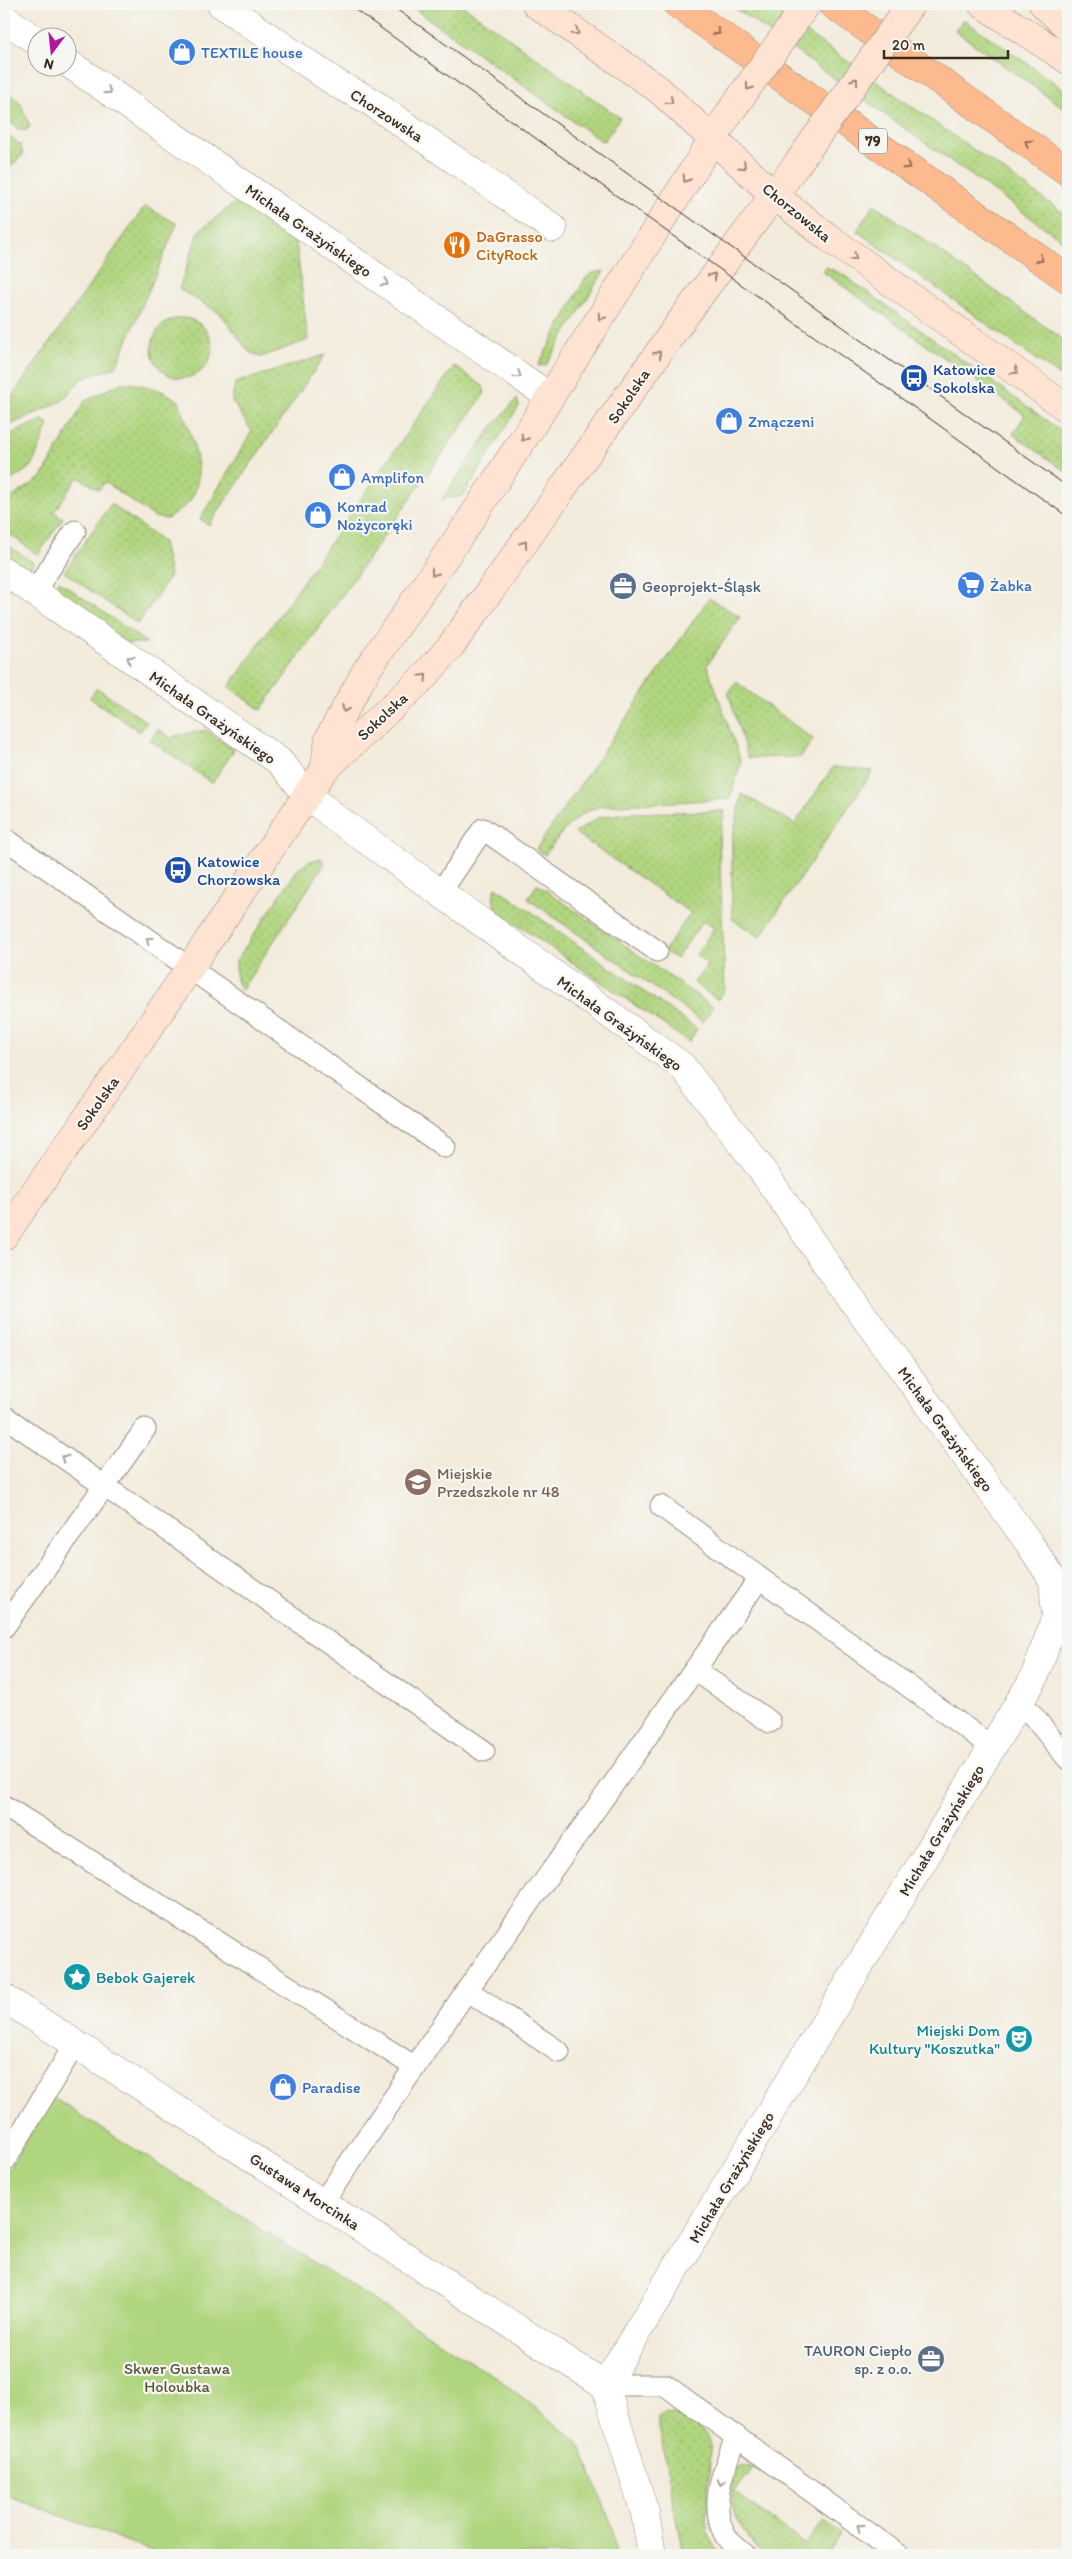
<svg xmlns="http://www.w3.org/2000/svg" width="1072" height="2559" font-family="Itim,sans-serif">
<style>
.grass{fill:url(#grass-dots);stroke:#76804e}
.park{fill:#b0d57f;stroke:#76804e}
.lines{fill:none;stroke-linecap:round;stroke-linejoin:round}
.lane-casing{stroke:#978a7c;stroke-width:23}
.street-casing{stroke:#978a7c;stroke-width:29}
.secondary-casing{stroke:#978a7c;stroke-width:29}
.primary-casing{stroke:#978a7c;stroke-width:29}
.lane{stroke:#fff;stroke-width:21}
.street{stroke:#fff;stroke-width:28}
.secondary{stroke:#fee3d2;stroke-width:28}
.primary{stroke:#fcba8e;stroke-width:28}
.tram{stroke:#3b2a1e;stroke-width:1}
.secondary-bridge-casing{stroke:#978a7c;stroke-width:29;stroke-linecap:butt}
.secondary-bridge{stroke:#fee3d2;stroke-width:28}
.oneway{stroke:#9c8678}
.oneway2{stroke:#926b50}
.oneway3{stroke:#a79f9a}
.labels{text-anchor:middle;stroke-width:4.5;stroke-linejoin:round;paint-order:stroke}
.shield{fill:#f6f6f2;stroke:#73675e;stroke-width:1}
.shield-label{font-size:15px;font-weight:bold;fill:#3b2a1e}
.shop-label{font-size:16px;fill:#366cbe;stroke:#f6f6f2;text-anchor:start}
.street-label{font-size:16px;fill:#3b2a1e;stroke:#f6f6f2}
.food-label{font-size:16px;fill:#c56008;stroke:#f6f6f2;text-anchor:start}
.transit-label{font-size:16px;fill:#164399;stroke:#f6f6f2;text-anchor:start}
.service-label{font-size:16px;fill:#4e5e75;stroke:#f6f6f2;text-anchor:start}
.education-label{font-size:16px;fill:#785e54;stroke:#f6f6f2;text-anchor:start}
.culture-label{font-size:16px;fill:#0d838f;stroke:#f6f6f2;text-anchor:start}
.park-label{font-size:16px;fill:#585536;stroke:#f6f6f2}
</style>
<defs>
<pattern id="grass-dots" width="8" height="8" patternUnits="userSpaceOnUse" patternTransform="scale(1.25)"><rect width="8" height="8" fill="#b0d57f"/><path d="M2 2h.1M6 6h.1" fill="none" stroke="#98b76d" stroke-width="1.8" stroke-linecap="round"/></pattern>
</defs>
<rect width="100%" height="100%" fill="#f6f6f2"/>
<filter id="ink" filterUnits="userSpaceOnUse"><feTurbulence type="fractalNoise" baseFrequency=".02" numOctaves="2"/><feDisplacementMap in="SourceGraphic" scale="10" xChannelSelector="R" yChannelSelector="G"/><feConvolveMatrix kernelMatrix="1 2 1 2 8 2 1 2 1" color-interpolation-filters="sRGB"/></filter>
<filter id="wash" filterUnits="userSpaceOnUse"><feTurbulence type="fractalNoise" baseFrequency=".0096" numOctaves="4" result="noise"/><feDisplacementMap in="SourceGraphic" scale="20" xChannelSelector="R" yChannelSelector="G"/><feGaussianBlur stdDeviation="1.12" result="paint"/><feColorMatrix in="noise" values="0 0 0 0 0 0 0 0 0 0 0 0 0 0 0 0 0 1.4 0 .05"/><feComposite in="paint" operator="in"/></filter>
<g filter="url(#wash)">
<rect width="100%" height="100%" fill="#f3ebdb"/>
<g class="grass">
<path d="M408,4h53l159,114 -16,23 -4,-1z"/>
<path d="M729,4h37l302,212v28z"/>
<path d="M963,19l105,73v19l-113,-80z"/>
<path d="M4,90l16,12 10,25 -5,4 -7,-2 -14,-11z"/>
<path d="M4,133l17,12 2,10 -19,18z"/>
<path d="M237,201l59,41 12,98 -47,17 -12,-5 -28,-38 -42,-25 20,-58z"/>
<path d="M874,204l194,139v39l-211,-151z"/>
<path d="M145,206l32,18 -61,143 -35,12 -19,22 -58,27v-20z"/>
<path d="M826,267l16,7 226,162v37l-55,-39 12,-19 -203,-144z"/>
<path d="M604,271l-58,94 -8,1 47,-87 7,-6z"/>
<circle cx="182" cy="348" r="30"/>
<path d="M325,355l-116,170 -9,-6 52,-88 -20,-30 3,-18z"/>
<path d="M454,366l29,20 2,7 -224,317 -32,-23z"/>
<path d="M121,383c23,1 39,5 58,18 9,28 28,66 14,95 -5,10 -17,17 -26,23l-13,-2 -49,-35 -6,8 -21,-13 -24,35 9,6 -25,37 -34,-25v-27l38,-26 43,-76z"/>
<path d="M517,399l2,7 -56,90 -21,3 50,-72z"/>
<path d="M42,420l7,4 -17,42 -28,19v-48z"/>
<path d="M111,504l52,38 7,34 -32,48 -74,-52z"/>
<path d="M4,543l30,20 -7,11 -23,-17z"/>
<path d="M59,581l88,62h-20l-74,-52z"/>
<path d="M709,598l31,19 -33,48 34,96 -11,38 -130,7c-29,11 -37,25 -55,49l-9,-6z"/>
<path d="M736,682l77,57 -12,18 -53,1 -20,-66z"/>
<path d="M97,688l50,34 -7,10 -50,-34z"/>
<path d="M158,729l15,10 2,-3 31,-6 28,20 -22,33 -62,-43z"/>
<path d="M833,767l40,4 -113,166 -28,-18v-79l10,-46 53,30z"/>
<path d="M725,811l-6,28 6,150 -7,11 -24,-17 14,-19 -12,-9 18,-27 -11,-7 -27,38 -12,-8 27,-38 -116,-80 24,-16 26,-4z"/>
<path d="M321,858l4,5 -84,128 -5,-11v-19l61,-91 11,-8z"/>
<path d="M537,884l176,123 -10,15 -175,-123z"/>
<path d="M496,887l201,142 -8,13 -192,-131 -4,-13z"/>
<path d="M664,2413c20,1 42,15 47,35l-5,74 2,11 12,22h-37l-26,-138z"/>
<path d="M746,2465l7,3 -18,24 71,53 19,-24 16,12 -15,22h-62c-28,-26 -38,-46 -29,-86z"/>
</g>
<path class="park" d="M52,2097l450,284 77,62 31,77 6,35h-454l-158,-61v-317z"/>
</g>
<g filter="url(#ink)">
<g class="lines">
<g class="lane-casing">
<g id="lane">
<path d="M34,592l41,-61"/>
<path d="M4,838l441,309"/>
<path d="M440,893l43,-64 174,122"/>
<path d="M4,1416l480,335"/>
<path d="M661,1506l331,241"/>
<path d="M4,1627l141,-198"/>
<path d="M695,1670l75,52"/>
<path d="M1020,1700l48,59"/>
<path d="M4,1806l411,261"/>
<path d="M467,1990l92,62"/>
<path d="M4,2162l71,-118"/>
<path d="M323,2202l144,-212 292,-411"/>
<path d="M605,2385h60l234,170"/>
<path d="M736,2436c-11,31 -28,67 -11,99 4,8 14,14 20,20"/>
</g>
</g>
<g class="street-casing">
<g id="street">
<path d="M221,4l118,81 28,14 186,129"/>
<path d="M4,18l34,24"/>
<path d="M68,63l482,334"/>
<path d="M4,571l275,190 28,33 26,22 349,250 77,100 80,116 190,261 24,37 3,37 -22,61 -429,707 40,128 7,42"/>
<path d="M4,1998l601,387"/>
</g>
</g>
<g class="secondary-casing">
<g id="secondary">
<path d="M536,4l122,85 116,106 55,43 239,171"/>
<path d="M982,4l86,56"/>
<path d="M1043,4l25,23"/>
<path d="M324,770l5,-32 37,-67 99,-143 72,-110 191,-303"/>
<path d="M4,1236l128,-183 192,-283 99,-92 28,-32 230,-325 116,-157"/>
</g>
</g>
<g class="primary-casing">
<g id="primary">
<path d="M677,4l391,275"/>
<path d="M832,4l236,168"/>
</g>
</g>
<use href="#lane" class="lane"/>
<use href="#street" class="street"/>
<use href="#secondary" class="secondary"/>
<use href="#primary" class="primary"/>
<g class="tram">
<path d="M347,4l721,513"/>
<path d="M389,4l679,483"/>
</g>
<g class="secondary-bridge-casing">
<g id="secondary-bridge">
<path d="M728,115l79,-111"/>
<path d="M797,164l114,-160"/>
</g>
</g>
<use href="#secondary-bridge" class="secondary-bridge"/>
</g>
<defs><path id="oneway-chevron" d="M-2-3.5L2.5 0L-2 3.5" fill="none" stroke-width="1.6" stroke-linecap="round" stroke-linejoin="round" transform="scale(1.25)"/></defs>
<g class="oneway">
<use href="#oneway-chevron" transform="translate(576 32) rotate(36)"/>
<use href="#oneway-chevron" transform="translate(855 81) rotate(-55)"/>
<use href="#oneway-chevron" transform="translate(749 87) rotate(125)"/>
<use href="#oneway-chevron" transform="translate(670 101) rotate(41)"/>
<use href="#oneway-chevron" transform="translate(743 166) rotate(43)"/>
<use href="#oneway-chevron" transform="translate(686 179) rotate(122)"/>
<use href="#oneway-chevron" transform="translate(854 257) rotate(35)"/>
<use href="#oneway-chevron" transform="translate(713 276) rotate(-54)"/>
<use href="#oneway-chevron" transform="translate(601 317) rotate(123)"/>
<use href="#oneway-chevron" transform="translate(658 354) rotate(-55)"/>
<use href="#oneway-chevron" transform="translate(1015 371) rotate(35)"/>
<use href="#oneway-chevron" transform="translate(524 438) rotate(123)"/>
<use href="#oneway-chevron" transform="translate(524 544) rotate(-54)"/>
<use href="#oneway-chevron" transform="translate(434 573) rotate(125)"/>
<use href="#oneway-chevron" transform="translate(424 677) rotate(-46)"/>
<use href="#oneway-chevron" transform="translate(345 709) rotate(118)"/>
</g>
<g class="oneway2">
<use href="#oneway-chevron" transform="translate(717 32) rotate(35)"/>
<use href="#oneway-chevron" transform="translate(1028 143) rotate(-145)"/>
<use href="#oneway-chevron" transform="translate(907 166) rotate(35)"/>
<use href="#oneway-chevron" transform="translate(1040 259) rotate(35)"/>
</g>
<g class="oneway3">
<use href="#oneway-chevron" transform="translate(108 91) rotate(35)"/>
<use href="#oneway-chevron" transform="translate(385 283) rotate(35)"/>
<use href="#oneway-chevron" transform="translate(518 375) rotate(33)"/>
<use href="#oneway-chevron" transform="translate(130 659) rotate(-145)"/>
<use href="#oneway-chevron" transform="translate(149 940) rotate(-144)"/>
<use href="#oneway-chevron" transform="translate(64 1458) rotate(-145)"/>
<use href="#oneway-chevron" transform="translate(721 2482) rotate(101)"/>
<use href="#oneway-chevron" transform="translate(860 2527) rotate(-144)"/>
</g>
</g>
<defs>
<g id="shop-disc" transform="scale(1.4375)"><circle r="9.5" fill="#3f7fe0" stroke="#f6f6f2"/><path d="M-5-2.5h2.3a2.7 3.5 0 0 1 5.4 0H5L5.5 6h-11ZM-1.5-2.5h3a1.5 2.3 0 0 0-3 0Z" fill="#fff"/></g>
<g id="restaurant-disc" transform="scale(1.4375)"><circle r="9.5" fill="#e8710a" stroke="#f6f6f2"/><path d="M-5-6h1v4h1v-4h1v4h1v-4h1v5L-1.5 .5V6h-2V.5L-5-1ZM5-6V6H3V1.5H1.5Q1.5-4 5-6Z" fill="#fff"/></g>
<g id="bus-disc" transform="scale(1.4375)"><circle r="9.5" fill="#1a4fb4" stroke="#f6f6f2"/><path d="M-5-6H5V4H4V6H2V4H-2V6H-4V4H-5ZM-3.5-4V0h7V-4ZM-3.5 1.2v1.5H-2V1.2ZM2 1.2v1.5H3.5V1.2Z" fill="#fff"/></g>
<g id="supermarket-disc" transform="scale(1.4375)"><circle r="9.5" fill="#3f7fe0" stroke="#f6f6f2"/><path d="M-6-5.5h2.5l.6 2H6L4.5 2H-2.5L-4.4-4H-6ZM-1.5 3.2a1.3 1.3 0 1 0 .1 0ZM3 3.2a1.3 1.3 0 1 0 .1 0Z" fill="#fff"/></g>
<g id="office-disc" transform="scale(1.4375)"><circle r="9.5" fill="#5c6f8a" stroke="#f6f6f2"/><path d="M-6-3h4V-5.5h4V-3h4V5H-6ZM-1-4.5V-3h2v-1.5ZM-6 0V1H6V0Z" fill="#fff"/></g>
<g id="school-disc" transform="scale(1.4375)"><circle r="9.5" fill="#8d6e63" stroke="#f6f6f2"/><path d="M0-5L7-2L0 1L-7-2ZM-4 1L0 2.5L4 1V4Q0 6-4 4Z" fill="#fff"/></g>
<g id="sight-disc" transform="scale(1.4375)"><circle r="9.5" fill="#0f9aa8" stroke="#f6f6f2"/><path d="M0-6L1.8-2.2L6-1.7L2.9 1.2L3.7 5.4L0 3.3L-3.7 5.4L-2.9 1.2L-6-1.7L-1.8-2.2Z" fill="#fff"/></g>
<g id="theatre-disc" transform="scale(1.4375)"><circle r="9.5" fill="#0f9aa8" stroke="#f6f6f2"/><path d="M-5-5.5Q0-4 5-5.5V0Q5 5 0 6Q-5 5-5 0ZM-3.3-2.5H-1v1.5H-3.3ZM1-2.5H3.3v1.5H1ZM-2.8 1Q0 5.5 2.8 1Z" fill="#fff"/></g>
</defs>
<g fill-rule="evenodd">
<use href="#shop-disc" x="182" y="52"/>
<use href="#restaurant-disc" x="457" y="245"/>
<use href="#bus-disc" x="914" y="378"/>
<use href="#shop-disc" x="729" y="421"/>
<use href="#shop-disc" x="342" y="477"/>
<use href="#shop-disc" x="318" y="515"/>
<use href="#supermarket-disc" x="971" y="585"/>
<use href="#office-disc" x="623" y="586"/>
<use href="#bus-disc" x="178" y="870"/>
<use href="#school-disc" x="418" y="1482"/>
<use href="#sight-disc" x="77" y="1977"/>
<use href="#theatre-disc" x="1019" y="2039"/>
<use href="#shop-disc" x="283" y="2087"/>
<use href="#office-disc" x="931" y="2359"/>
</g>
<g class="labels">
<rect class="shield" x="859" y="128.5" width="28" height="25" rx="4"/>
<g class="shield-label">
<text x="873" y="146">79</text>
</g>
<g class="shop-label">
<text x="201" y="58">TEXTILE house</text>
<text x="748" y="427">Zmączeni</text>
<text x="361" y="483">Amplifon</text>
<text x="337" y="512">Konrad<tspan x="337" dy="18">Nożycoręki</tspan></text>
<text x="990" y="591">Żabka</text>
<text x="302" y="2093">Paradise</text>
</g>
<g class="street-label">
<text transform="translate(387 115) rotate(33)" y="6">Chorzowska</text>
<text transform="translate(797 212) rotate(39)" y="6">Chorzowska</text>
<text transform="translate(309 230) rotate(35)" y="6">Michała Grażyńskiego</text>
<text transform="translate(628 396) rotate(-56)" y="6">Sokolska</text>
<text transform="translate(382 716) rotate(-43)" y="6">Sokolska</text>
<text transform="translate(213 717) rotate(35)" y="6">Michała Grażyńskiego</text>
<text transform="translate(620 1023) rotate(36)" y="6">Michała Grażyńskiego</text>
<text transform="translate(97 1103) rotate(-55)" y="6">Sokolska</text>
<text transform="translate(946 1429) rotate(54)" y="6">Michała Grażyńskiego</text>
<text transform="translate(941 1830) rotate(-59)" y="6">Michała Grażyńskiego</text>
<text transform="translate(731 2177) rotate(-59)" y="6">Michała Grażyńskiego</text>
<text transform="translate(305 2191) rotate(33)" y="6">Gustawa Morcinka</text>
</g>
<g class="food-label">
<text x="476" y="242">DaGrasso<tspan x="476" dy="18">CityRock</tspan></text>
</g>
<g class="transit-label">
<text x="933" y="375">Katowice<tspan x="933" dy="18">Sokolska</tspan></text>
<text x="197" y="867">Katowice<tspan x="197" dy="18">Chorzowska</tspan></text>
</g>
<g class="service-label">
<text x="642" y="592">Geoprojekt-Śląsk</text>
<text x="912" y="2356" text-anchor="end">TAURON Ciepło<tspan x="912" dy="18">sp. z o.o.</tspan></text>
</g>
<g class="education-label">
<text x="437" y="1479">Miejskie<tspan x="437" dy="18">Przedszkole nr 48</tspan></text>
</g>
<g class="culture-label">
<text x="96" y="1983">Bebok Gajerek</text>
<text x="1000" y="2036" text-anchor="end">Miejski Dom<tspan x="1000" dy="18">Kultury "Koszutka"</tspan></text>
</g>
<g class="park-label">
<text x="177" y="2374">Skwer Gustawa<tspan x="177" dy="18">Holoubka</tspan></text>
</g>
</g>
<rect width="1072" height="2559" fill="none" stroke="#f6f6f2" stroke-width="20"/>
<g transform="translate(52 52) rotate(195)"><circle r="24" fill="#f6f6f2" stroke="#aba49d"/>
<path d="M0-4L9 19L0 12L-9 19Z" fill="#b5179e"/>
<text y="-8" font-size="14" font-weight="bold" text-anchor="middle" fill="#3b2a1e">N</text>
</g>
<path d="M884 50v8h124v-8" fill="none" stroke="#3b2a1e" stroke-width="2.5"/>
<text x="892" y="50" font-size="15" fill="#3b2a1e" stroke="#f6f6f2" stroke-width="4" paint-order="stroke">20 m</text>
</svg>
